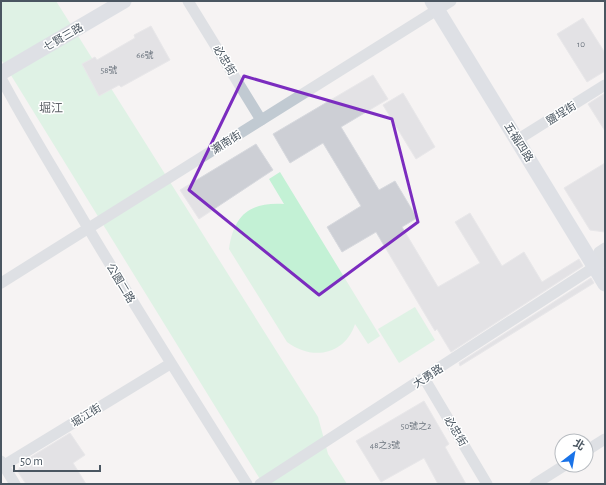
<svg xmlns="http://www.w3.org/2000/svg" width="606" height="485" font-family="'Alegreya Sans','Noto Sans TC',sans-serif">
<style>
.green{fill:#c3f1d5}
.building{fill:#cdcfd5;stroke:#d7d9de}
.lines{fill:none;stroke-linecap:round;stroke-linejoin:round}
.street{stroke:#c1cad2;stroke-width:11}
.secondary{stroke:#c1cbd6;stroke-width:15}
.marked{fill:none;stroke:#7b2cbf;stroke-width:3;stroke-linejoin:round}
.labels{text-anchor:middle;stroke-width:3;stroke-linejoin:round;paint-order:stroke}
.number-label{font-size:9px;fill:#6b747e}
.street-label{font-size:11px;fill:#4a5661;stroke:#fff}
.neighbourhood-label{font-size:12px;fill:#5f6368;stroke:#fff}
</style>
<rect width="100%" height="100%" fill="#f5f3f3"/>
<g class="green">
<path d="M1,1h55l262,416 10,37 19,30h-84l-262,-425z"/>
<path d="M280,172l100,164 -12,8 -13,-20c-10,31 -43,37 -68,18l-58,-93c5,-34 20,-47 55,-45l-15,-25z"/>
<path d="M415,307l20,33 -36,23 -21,-34z"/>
</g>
<g class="building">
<path d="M583,18l22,35v18l-18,11 -30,-48z"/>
<path d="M151,26l19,34 -49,27 -2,-2 -20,11 -17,-32 13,-7 2,3 38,-22 -1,-3z"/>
<path d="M373,75l15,24 -47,28 38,63 16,-9 22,37 -15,9 36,60 42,-24 -25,-41 15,-9 32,53 22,-14 18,30 37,-23 4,7 -132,86 -14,-23 -2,2 -59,-99 -34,20 -15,-25 34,-21 -38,-63 -33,20 -17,-29z"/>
<path d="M403,93l32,54 -19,12 -33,-54z"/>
<path d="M605,93v38l-17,-27z"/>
<path d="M256,144l17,26 -74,49 -19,-29z"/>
<path d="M605,163v69l-15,-2 -26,-42z"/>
<path d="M591,278l3,5 -134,83 -1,-3z"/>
<path d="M424,401l25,43 -4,3 21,37h-28l-14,-26 -43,24 -25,-41z"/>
<path d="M70,433l15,22 -12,8 13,21h-60l-8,-12 3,-9z"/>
</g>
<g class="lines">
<g class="street">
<path d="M188,1l73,119"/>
<path d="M1,78c25,47 53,92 80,138 54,91 110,179 166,268"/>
<path d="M517,140l88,-55"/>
<path d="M595,266l4,-14 6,-4"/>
<path d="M1,283l450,-282"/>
<path d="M424,378l63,106"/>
<path d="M586,451l19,-12"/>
<path d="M1,461l14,23"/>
<path d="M1,467l169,-103"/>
<path d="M260,484l345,-224"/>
<path d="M535,484l30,-19"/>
</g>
<g class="secondary">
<path d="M432,1l173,283"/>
<path d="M1,73l123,-72"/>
</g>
</g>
<path d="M0 0H606V485H0ZM244,76l148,43 26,103 -99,73 -130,-105z" fill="#f5f3f3" fill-opacity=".55" fill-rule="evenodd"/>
<path class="marked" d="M244,76l148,43 26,103 -99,73 -130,-105z"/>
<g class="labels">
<g class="number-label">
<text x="581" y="47">10</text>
<text x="145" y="58">66號</text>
<text x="109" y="73">58號</text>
<text x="416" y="429">50號之2</text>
<text x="385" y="448">48之3號</text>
</g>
<g class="street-label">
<text transform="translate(63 37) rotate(-30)" y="4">七賢三路</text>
<text transform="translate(225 60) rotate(59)" y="4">必忠街</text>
<text transform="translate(561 113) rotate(-32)" y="4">鹽埕街</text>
<text transform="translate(226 142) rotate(-32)" y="4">瀨南街</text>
<text transform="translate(519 142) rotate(58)" y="4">五福四路</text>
<text transform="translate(121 283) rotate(59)" y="4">公園二路</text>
<text transform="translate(428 376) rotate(-33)" y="4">大勇路</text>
<text transform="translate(86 415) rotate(-32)" y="4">堀江街</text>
<text transform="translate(456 431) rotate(59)" y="4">必忠街</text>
</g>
<g class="neighbourhood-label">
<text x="51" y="112">堀江</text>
</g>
</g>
<rect width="606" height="485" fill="none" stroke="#4a5661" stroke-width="4"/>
<g transform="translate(574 453) rotate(31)"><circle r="19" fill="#ffffff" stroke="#b7bbc0"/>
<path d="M0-3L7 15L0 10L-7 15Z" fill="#1a73e8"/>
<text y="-6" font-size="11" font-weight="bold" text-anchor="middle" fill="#4a5661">北</text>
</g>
<path d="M14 465v6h86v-6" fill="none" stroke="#4a5661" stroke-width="2"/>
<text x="20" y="465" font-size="12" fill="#4a5661" stroke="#ffffff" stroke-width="3" paint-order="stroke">50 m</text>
</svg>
